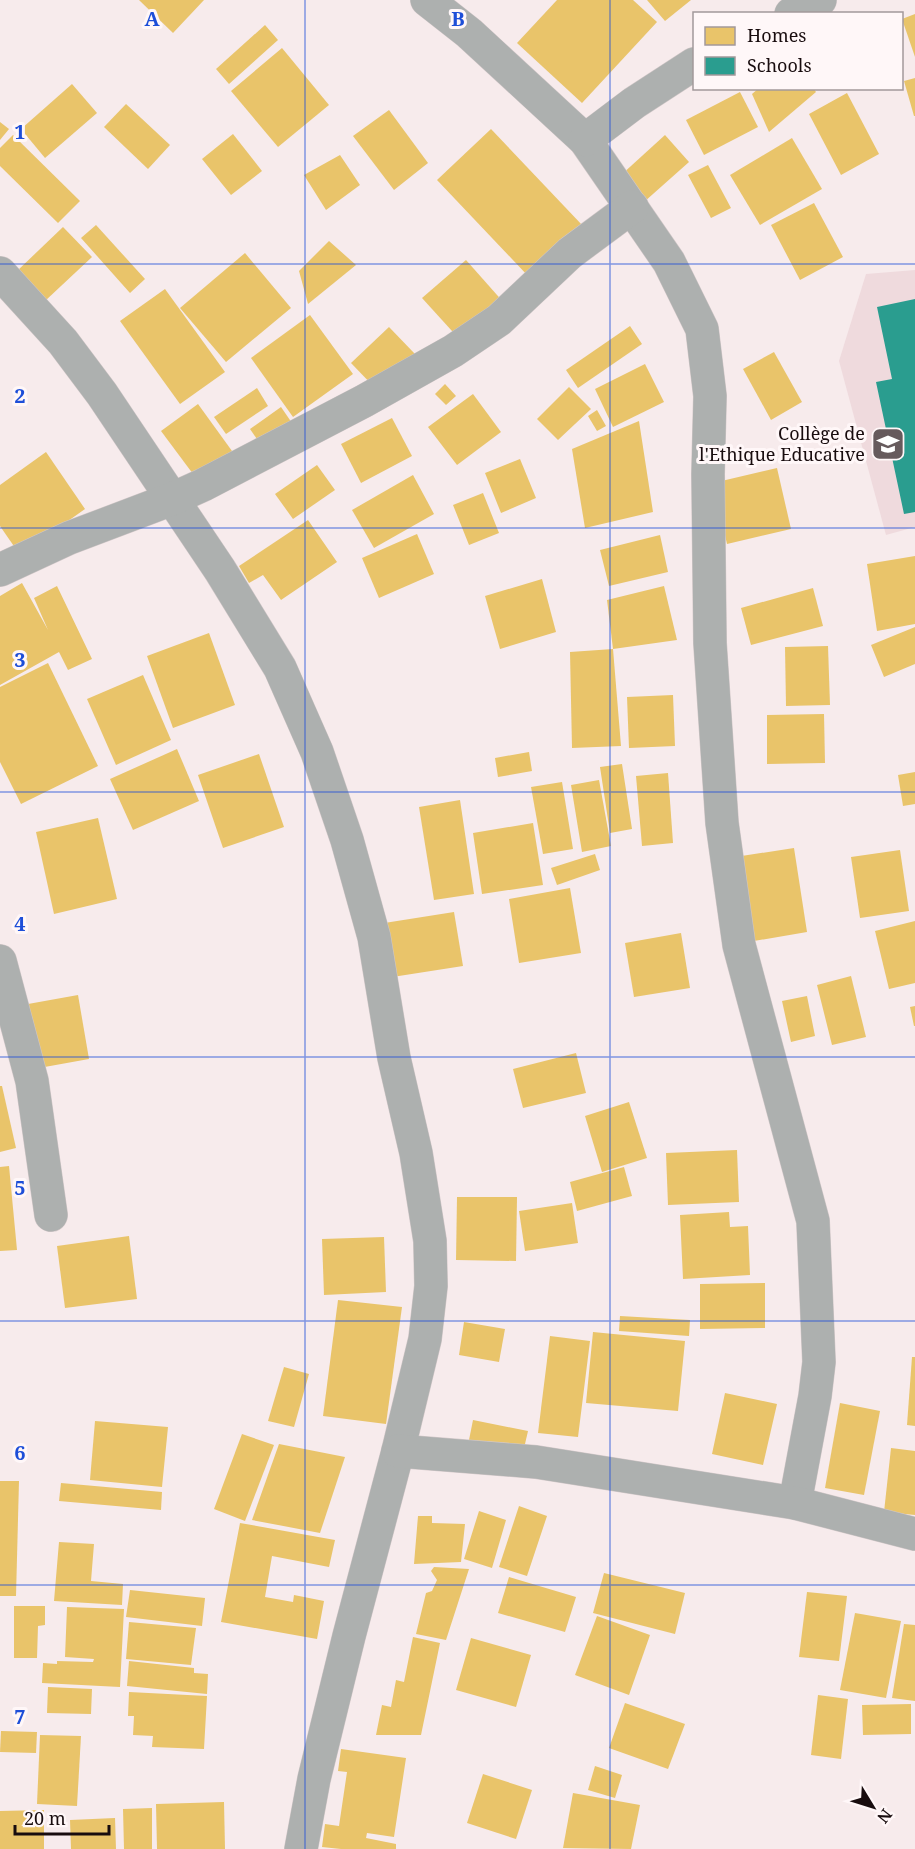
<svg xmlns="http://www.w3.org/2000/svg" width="915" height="1849" font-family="'Noto Serif',serif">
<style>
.built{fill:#efdadd}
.homes{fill:#e9c46a}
.schools{fill:#2a9d8f}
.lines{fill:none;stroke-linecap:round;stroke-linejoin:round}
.minor-casing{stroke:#d2c8c9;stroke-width:34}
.minor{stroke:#adb0af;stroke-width:33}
.grid{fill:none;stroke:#1d4ed8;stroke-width:1.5;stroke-opacity:0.55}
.labels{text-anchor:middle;stroke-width:6;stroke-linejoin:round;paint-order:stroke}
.poi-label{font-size:18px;fill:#180c0e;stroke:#fff7f8;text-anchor:end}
.grid-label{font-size:20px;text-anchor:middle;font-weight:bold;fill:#1d4ed8;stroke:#fff7f8;stroke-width:6;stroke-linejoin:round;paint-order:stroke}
</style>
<rect width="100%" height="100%" fill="#f7ebec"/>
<path class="built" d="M915,270v257l-29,8 -47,-174 27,-87z"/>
<g class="homes">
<path d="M139,0h65l-31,33z"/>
<path d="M557,0h76l24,22 -75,81 -65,-60z"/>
<path d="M647,0h44l-26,21z"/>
<path d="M915,14v43l-13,-38z"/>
<path d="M265,25l13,15 -49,44 -13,-15z"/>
<path d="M282,48l47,57 -51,42 -47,-56z"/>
<path d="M915,78v38h-1l-10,-35z"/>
<path d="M72,84l25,29 -52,45 -24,-29z"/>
<path d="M759,88h54l3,4 -47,40 -17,-38z"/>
<path d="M740,92l18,35 -54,28 -18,-35z"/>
<path d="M847,93l32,61 -38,21 -32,-61z"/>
<path d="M126,104l44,41 -22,24 -44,-42z"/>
<path d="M389,110l39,53 -34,27 -41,-54z"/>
<path d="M0,122l9,7 -9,11z"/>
<path d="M491,129l92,97 -54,51 -92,-97z"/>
<path d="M233,134l29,37 -31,24 -29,-36z"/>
<path d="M13,135l67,66 -22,22 -58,-57v-18z"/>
<path d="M665,135l24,27 -45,40 -24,-26z"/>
<path d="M792,138l30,51 -62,36 -30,-50z"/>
<path d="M340,155l20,30 -34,25 -22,-35z"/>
<path d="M708,165l23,43 -20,10 -23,-43z"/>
<path d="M814,203l29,54 -43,23 -29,-55z"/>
<path d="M96,225l49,54 -15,14 -49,-55z"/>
<path d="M63,227l29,30 -47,44 -29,-29z"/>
<path d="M329,241l27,24 -48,39 -9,-33z"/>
<path d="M245,253l46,55 -65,54 -46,-54z"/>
<path d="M466,260l39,44 -43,38 -40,-44z"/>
<path d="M165,289l60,83 -45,32 -60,-83z"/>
<path d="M310,315l43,59 -60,43 -42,-59z"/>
<path d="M630,326l12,18 -64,44 -12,-18z"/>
<path d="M389,327l26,27 -38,36 -26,-27z"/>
<path d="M774,352l28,50 -31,18 -28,-51z"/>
<path d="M645,364l19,38 -51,25 -18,-38z"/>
<path d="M445,384l11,12 -10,9 -11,-11z"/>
<path d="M569,387l22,22 -33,31 -21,-21z"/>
<path d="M257,388l11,18 -42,28 -12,-17z"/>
<path d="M473,394l28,38 -44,33 -29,-38z"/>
<path d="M198,404l34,47 -36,27 -35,-47z"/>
<path d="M281,407l11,16 -31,22 -11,-16z"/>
<path d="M597,410l9,16 -9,5 -9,-15z"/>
<path d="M392,418l20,38 -51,27 -20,-39z"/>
<path d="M639,421l14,91 -68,16 -13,-79z"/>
<path d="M46,452l39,57 -65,46 -20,-29v-41z"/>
<path d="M520,459l16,39 -35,15 -16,-40z"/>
<path d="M317,465l18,25 -42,29 -18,-25z"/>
<path d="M777,468l14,61 -64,15 -14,-61z"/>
<path d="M413,475l21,39 -60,34 -22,-38z"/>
<path d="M483,493l16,40 -30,12 -16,-40z"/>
<path d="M308,520l29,42 -56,38 -18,-25 -14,8 -10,-17z"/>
<path d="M417,534l17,40 -55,24 -17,-40z"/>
<path d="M660,535l8,37 -59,14 -9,-36z"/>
<path d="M915,556v68l-38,7 -10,-67z"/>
<path d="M542,579l14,53 -56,17 -15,-53z"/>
<path d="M22,583l26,47 -14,-32 23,-12 35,73 -24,11 -9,-18 -59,33v-89z"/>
<path d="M664,586l13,54 -64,9 -6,-49z"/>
<path d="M813,588l10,38 -72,19 -10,-37z"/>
<path d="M915,627v37l-31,13 -13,-32z"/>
<path d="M209,633l26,72 -62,23 -26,-72z"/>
<path d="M828,646l2,59 -44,1 -1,-59z"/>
<path d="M613,649l8,97 -49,2 -2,-96z"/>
<path d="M48,663l50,103 -77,38 -21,-42v-75z"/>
<path d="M143,675l28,65 -55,25 -29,-66z"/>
<path d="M673,695l2,51 -46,2 -2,-51z"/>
<path d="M824,714l1,49 -58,1v-49z"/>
<path d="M177,749l22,52 -66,29 -23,-51z"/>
<path d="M529,752l3,19 -34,6 -3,-19z"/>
<path d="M259,754l25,73 -61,21 -25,-73z"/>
<path d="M622,764l10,65 -22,4 -10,-66z"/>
<path d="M915,772v32l-12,2 -5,-31z"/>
<path d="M668,773l5,70 -31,3 -6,-70z"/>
<path d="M599,780l12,66 -29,6 -11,-67z"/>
<path d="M562,782l11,67 -30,5 -12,-67z"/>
<path d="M460,800l14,94 -40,6 -15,-93z"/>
<path d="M98,818l19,81 -63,15 -18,-82z"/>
<path d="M533,823l10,62 -61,9 -9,-61z"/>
<path d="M794,848l13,84 -59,10 -13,-85z"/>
<path d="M900,850l9,61 -49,7 -9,-61z"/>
<path d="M595,854l5,16 -43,15 -6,-17z"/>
<path d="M570,888l11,65 -62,10 -10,-64z"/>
<path d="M454,912l9,54 -77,12 -8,-54z"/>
<path d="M915,921v62l-26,6 -14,-58z"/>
<path d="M681,933l9,55 -56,9 -9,-54z"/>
<path d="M851,976l15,61 -34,8 -15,-60z"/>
<path d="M78,995l11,64 -50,9 -11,-64z"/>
<path d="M807,996l8,40 -24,6 -9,-41z"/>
<path d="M915,1006v20h-1l-4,-19z"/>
<path d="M576,1053l10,40 -63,15 -10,-39z"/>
<path d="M0,1086h2l14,62 -16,4z"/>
<path d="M629,1102l18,56 -45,14 -17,-56z"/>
<path d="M737,1150l2,52 -71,3 -2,-52z"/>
<path d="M9,1166l8,84 -17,1v-84z"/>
<path d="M624,1167l8,29 -55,15 -7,-29z"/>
<path d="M457,1197h60l-1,64 -60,-1z"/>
<path d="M572,1203l6,40 -53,8 -6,-40z"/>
<path d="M729,1212l1,15 18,-1 2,49 -67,4 -3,-64z"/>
<path d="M129,1236l8,63 -72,9 -8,-62z"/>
<path d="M384,1237l2,55 -62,3 -2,-56z"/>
<path d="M765,1283v45l-65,1v-45z"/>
<path d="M338,1300l64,7 -16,117 -63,-8z"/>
<path d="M620,1316l70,4 -1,16 -70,-5z"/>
<path d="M464,1322l41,7 -6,33 -40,-7z"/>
<path d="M593,1332l92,9 -7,70 -92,-8z"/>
<path d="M550,1336l40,5 -12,96 -40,-4z"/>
<path d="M912,1357h3v69l-8,-1z"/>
<path d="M284,1367l25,7 -15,53 -26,-6z"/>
<path d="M725,1393l52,11 -14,61 -51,-11z"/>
<path d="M840,1403l40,8 -16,84 -39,-7z"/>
<path d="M473,1420l55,11 -6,26 -54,-12z"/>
<path d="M95,1421l73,6 -6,60 -72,-7z"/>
<path d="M242,1434l32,11 -29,76 -31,-12z"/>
<path d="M279,1444l66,13 -25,76 -68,-13z"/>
<path d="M891,1448l24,3v64l-31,-3z"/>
<path d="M0,1481h19l-3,115h-16z"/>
<path d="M61,1483l101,9 -1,18 -102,-9z"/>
<path d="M519,1506l28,10 -20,60 -28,-9z"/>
<path d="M479,1511l27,9 -14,48 -28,-9z"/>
<path d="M418,1516h14v7l33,1 -4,38 -47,2z"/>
<path d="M240,1523l95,17 -6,27 -57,-11 -7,41 28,5 1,-7 30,6 -7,38 -96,-17z"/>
<path d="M59,1542l35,2 -3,37 32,3 -1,21 -68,-4z"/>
<path d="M434,1567l35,2 -23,71 -30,-6 10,-41 6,-2 5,-11 -6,-9z"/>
<path d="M604,1573l81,20 -10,41 -82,-21z"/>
<path d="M509,1577l67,20 -11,35 -67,-19z"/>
<path d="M130,1590l75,8 -3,28 -76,-9z"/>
<path d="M807,1592l40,4 -8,65 -40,-4z"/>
<path d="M14,1606h31v19l-7,1 -1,32h-23z"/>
<path d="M67,1607l57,2 -4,78 -78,-4 1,-20 14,1v-3l36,1 1,-3 -29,-2z"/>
<path d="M855,1613l46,8 -15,77 -46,-8z"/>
<path d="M597,1616l53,19 -21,60 -54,-20z"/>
<path d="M129,1622l67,6 -5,37 -65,-6z"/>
<path d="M904,1624l11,1v76l-23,-3z"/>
<path d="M413,1637l27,6 -19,92h-45l6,-30 9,2 5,-27 8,2z"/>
<path d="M471,1638l60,17 -15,52 -60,-17z"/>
<path d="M129,1661l65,7v5l14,1 -1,20 -80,-8z"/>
<path d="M48,1687l44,2 -1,25 -44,-1z"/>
<path d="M129,1692l78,4 -3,53 -52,-2 1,-11 -20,-1 1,-19h-6z"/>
<path d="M818,1695l30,4 -7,60 -30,-4z"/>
<path d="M625,1703l60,21 -17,45 -59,-21z"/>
<path d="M911,1704v30l-48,1 -1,-30z"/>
<path d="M1,1731l36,1 -1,21 -36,-1z"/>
<path d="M40,1735l41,1 -4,70 -40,-2z"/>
<path d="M341,1749l65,9 -12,79 -27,-4 -1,5 30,6v5h-55l-19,-2 3,-23 14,2 8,-54 -9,-1z"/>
<path d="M595,1766l27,9 -7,23 -27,-8z"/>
<path d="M483,1774l49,16 -16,49 -49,-16z"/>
<path d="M573,1793l67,12 -9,44 -68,-1z"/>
<path d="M224,1802l1,47h-68l-1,-45z"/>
<path d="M152,1808v41h-28l-1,-40z"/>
<path d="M44,1810v39h-44v-38z"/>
<path d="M115,1818l1,31h-45l-1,-29z"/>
</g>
<path class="schools" d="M915,299v213l-11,2 -28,-132 16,-3 -15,-72z"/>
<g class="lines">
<g class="minor-casing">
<g id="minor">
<path d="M427,0l42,33 116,107 84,122 33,67 8,67 -2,78 2,169 12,180 17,122 74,276 6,141 -4,34 -20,107"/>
<path d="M791,14l29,-14"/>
<path d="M585,140l49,-37 60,-39"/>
<path d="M0,273l63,69 39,52 118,176 60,98 37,84 30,88 27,97 20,121 22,95 14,88 1,45 -6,53 -27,112 -49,185 -35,143 -13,70"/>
<path d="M0,570l69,-32 103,-39 31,-14 161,-84 89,-50 46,-31 71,-67 62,-46"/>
<path d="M0,961l32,120 19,134"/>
<path d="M398,1451l138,11 259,41 120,31"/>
</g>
</g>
<use href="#minor" class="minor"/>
</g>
<path class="grid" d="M305,0v1849M610,0v1849M0,264h915M0,528h915M0,792h915M0,1057h915M0,1321h915M0,1585h915"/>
<defs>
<g id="school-square" transform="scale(1.725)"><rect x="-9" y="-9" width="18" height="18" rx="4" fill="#665a5c" stroke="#fff7f8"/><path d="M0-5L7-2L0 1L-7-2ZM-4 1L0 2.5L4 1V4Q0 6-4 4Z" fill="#fff"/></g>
</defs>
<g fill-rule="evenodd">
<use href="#school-square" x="888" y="444"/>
</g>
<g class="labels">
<g class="poi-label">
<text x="865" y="440">Collège de<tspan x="865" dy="21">l'Ethique Educative</tspan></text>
</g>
</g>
<g class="grid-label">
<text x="152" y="26">A</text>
<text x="458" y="26">B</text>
<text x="20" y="139">1</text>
<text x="20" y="403">2</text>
<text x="20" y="667">3</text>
<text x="20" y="931">4</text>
<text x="20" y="1195">5</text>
<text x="20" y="1460">6</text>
<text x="20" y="1724">7</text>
</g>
<rect x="693" y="12" width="210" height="78" fill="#fff7f8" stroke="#a3999a" stroke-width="1.5"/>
<rect x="705" y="27" width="30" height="18" fill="#e9c46a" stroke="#a3999a" stroke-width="1.5"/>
<text x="747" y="42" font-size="18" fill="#180c0e">Homes</text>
<rect x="705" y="57" width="30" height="18" fill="#2a9d8f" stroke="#a3999a" stroke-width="1.5"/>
<text x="747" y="72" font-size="18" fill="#180c0e">Schools</text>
<g transform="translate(873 1807) rotate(128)" stroke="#fff7f8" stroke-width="4.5" paint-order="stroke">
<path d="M0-4.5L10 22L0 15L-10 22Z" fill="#180c0e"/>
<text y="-9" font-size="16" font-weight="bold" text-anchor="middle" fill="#180c0e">N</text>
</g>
<path d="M15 1825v9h94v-9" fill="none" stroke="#180c0e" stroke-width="3"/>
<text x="24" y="1825" font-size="18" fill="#180c0e" stroke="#fff7f8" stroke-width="4.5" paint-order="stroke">20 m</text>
</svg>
